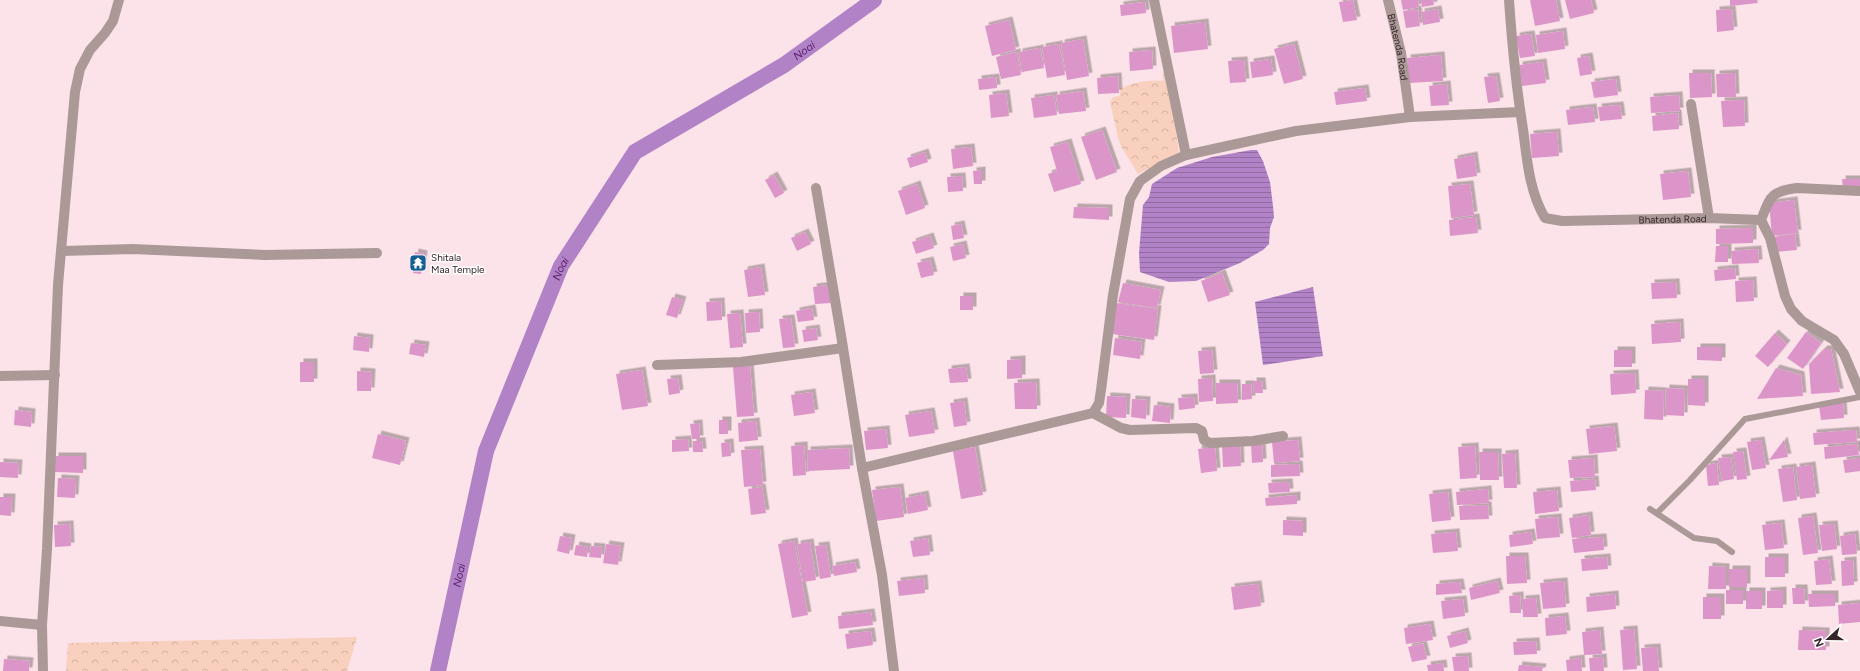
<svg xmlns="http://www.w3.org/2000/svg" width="1860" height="671" font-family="Figtree,sans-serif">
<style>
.park{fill:url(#park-crowns)}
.water{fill:url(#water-rules)}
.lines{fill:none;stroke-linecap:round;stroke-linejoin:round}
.canal{stroke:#b183c6;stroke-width:16}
.building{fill:#dc95c8;filter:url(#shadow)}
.service{stroke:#ab9997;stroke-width:6}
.minor{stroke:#ab9997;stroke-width:10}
.labels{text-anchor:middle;stroke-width:3;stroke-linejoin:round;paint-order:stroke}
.street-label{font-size:10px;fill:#342429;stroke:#fff}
.poi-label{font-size:10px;fill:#342429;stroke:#fff;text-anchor:start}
.water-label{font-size:11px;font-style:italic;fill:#571d6e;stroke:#fff}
</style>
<defs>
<pattern id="park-crowns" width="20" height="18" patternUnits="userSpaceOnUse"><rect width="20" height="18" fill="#f8d0bd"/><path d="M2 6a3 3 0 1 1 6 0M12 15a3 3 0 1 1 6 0" fill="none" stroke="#d5b2a2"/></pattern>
<pattern id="water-rules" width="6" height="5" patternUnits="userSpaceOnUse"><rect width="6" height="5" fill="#b183c6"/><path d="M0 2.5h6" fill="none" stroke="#916ba1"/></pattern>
<filter id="shadow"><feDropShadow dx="3.5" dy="-3.5" stdDeviation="0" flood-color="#0004"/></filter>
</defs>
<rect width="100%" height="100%" fill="#fce2e9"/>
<g class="park">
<path d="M1163,70l4,1 12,82 -41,21 -16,-26 -4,-10 -8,-36 3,-5 7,-1v-7c13,-7 28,-9 43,-8z"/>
<path d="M357,637l-10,34h-281l2,-28z"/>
</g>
<g class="water">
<path d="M1251,150h6l6,11 7,21 3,24 1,11 -4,11 -1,16 -6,6 -23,13 -44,18 -27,1 -29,-10 -1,-19 4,-48 6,-8 3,-13 25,-16 35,-11z"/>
<path d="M1313,287l10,69 -60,9 -8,-63z"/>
</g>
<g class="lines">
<path class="canal" id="s1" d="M438,671l48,-220 75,-185 74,-114 149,-87 90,-65"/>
</g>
<g class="building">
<path d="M1353,0l4,20 -14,2 -4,-20z"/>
<path d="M1401,0h17l1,7 -16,3z"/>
<path d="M1421,0h12l1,5 -12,2z"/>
<path d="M1530,0h26l4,21 -25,5z"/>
<path d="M1565,0h26l3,13 -24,6z"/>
<path d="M1730,0h27l1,3 -28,3z"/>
<path d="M1145,2l1,11 -25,3 -1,-11z"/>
<path d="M1418,9l2,17 -14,2 -3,-17z"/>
<path d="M1438,9l2,13 -17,3 -2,-13z"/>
<path d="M1732,9l2,21 -17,2 -1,-22z"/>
<path d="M1009,20l7,30 -24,6 -7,-30z"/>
<path d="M1205,22l3,27 -34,4 -3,-27z"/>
<path d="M1563,31l2,18 -27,4 -2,-18z"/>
<path d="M1531,34l4,22 -15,2 -4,-22z"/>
<path d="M1083,39l6,37 -22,4 -6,-37z"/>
<path d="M1059,44l6,31 -18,3 -5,-31z"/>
<path d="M1294,44l9,35 -19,5 -10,-35z"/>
<path d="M1040,48l4,20 -22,4 -3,-20z"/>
<path d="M1152,50l1,19 -23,2 -1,-19z"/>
<path d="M1017,52l4,23 -20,4 -5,-22z"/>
<path d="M1441,55l2,26 -34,2 -2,-25z"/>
<path d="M1589,56l3,18 -12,2 -3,-18z"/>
<path d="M1271,59l2,16 -21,3 -2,-16z"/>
<path d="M1244,60l2,22 -16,1 -2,-22z"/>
<path d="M1543,62l3,21 -24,3 -3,-21z"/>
<path d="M1689,73h22l1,24 -22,1z"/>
<path d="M1735,73l1,24h-19l-1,-23z"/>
<path d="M1118,76l1,17 -21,1 -1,-16z"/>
<path d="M1496,76l4,25 -12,2 -4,-26z"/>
<path d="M996,77l1,11 -18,2 -1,-11z"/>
<path d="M1616,79l2,16 -24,3 -3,-16z"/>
<path d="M1447,84l2,21 -18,1 -2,-20z"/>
<path d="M1365,88l2,13 -31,4 -2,-13z"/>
<path d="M1083,91l3,20 -27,3 -3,-19z"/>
<path d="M1006,93l3,23 -18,2 -2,-23z"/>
<path d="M1054,95l3,20 -23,3 -3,-20z"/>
<path d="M1679,95l1,16 -29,2 -1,-16z"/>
<path d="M1744,100l1,26 -22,1 -2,-26z"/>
<path d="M1620,105l2,14 -22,2 -2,-14z"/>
<path d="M1593,107l2,15 -27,3 -2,-15z"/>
<path d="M1678,113l1,16 -26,2 -1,-15z"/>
<path d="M1102,130l15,42 -21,8 -15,-43z"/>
<path d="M1557,132l2,24 -27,2 -2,-24z"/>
<path d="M1068,142l13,42 -27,8 -6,-18 9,-3 -7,-24z"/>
<path d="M971,147l2,19 -20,3 -2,-20z"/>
<path d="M925,152l3,10 -18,6 -3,-10z"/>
<path d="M1474,155l3,21 -20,3 -3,-20z"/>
<path d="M982,170v14h-8l-1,-13z"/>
<path d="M1688,171l3,26 -28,3 -3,-26z"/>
<path d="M774,175l10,18 -9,5 -10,-18z"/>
<path d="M962,176l1,15 -15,1 -1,-15z"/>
<path d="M1842,179h18v8l-17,1z"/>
<path d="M917,184l8,24 -19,7 -8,-24z"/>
<path d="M1470,184l4,31 -23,3 -3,-32z"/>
<path d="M1794,200l4,33 -26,3 -3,-33z"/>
<path d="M1074,207l35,1v12l-36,-2z"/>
<path d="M1476,217l2,16 -28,3 -1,-16z"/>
<path d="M961,224l3,14 -11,2 -2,-14z"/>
<path d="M1753,228v15l-37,1v-15z"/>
<path d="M805,232l6,12 -14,7 -6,-13z"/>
<path d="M1795,234l2,16 -22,2 -2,-15z"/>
<path d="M930,236l4,12 -18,6 -4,-12z"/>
<path d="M963,244l3,14 -13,3 -3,-14z"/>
<path d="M1716,246h12v16h-13z"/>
<path d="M1758,249l1,14 -27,1 -1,-13z"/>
<path d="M415,252l9,2 -3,20 -8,-1z"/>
<path d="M930,260l4,15 -13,3 -4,-15z"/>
<path d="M761,267l4,28 -17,2 -4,-27z"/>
<path d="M1735,268l1,11 -21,2 -1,-11z"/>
<path d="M1222,273l8,22 -22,7 -7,-21z"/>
<path d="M1753,280l1,21 -18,1 -1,-21z"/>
<path d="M1676,282l1,16 -25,1 -1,-16z"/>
<path d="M1123,283l38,7 -4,18 -39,-6z"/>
<path d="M829,285l2,18 -16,1 -2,-17z"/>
<rect x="960" y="296" width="13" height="14"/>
<path d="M672,297l11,3 -6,18 -11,-3z"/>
<path d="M721,301l1,19 -15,1 -1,-19z"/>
<path d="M1116,303l42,6 -4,31 -42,-6z"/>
<path d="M812,308l2,12 -16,2 -2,-11z"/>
<path d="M759,312l1,20 -14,1 -1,-20z"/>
<path d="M740,313l3,34 -13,1 -3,-34z"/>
<path d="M791,318l4,29 -12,1 -4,-29z"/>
<path d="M1680,322l1,20 -29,2 -1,-20z"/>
<path d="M816,328l2,12 -14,2 -2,-12z"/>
<path d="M1806,332l15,11 -18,26 -16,-11z"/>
<path d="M1775,333l12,11 -19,23 -13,-11z"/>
<path d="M354,336l16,2 -1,14 -16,-2z"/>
<path d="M1115,338l27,4 -2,17 -27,-4z"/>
<path d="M411,343l15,2 -2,12 -15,-3z"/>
<path d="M1697,347h25v14l-25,-1z"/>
<path d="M1824,349h7l9,43 -29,2 -2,-30z"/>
<path d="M1212,350l2,23 -14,1 -2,-23z"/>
<rect x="1614" y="350" width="18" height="17"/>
<path d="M1022,359v19l-15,1v-19z"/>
<rect x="300" y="362" width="14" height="20"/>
<path d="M750,366l4,50 -17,1 -4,-50z"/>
<path d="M966,367l2,15 -18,1 -2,-14z"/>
<path d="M1776,368l25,7 2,21 -46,3z"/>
<path d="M642,370l6,36 -26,4 -6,-36z"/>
<path d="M357,371l15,1 -1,19h-14z"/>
<path d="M1635,373l1,20 -25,2 -1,-21z"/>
<path d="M678,378l2,15 -11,2 -2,-16z"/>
<path d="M1212,378l1,23 -14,1 -1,-23z"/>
<path d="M1688,379h17v27l-17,-1z"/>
<path d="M1253,381h9l1,12h-9z"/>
<path d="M1036,382l1,27h-22l-1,-26z"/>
<path d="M1216,383h21l1,20 -22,1z"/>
<path d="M1242,384h9l1,15 -10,1z"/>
<path d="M1666,388l19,1 -1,27 -19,-1z"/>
<path d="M1645,390l19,1 -1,29 -19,-1z"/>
<path d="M812,392l3,21 -21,3 -3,-21z"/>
<path d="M1107,396l20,1 -1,21 -20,-1z"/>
<path d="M1194,397l1,11 -16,2 -1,-12z"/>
<path d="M1132,399l15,1 -1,19 -15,-2z"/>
<path d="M964,401l3,24 -13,2 -4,-24z"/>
<path d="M1843,403l1,15 -23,2 -2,-14z"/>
<path d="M1154,405l17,2 -1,16 -18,-2z"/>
<path d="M15,410l17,2 -1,15 -17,-2z"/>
<path d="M931,411l4,22 -26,4 -4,-22z"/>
<rect x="719" y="420" width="9" height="14"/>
<path d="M756,421l2,19 -19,2 -1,-19z"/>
<path d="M699,423l1,16h-8l-2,-15z"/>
<path d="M1614,426l3,25 -28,3 -3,-25z"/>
<path d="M886,429l2,19 -22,2 -2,-19z"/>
<path d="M1856,430l1,12 -43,3 -1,-12z"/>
<path d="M378,434l28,7 -6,24 -28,-7z"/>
<path d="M688,439l1,12 -17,1v-12z"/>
<path d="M1298,440l2,21 -26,2 -2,-21z"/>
<path d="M1761,440l5,28 -14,2 -5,-28z"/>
<path d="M1784,440l4,17 -19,3z"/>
<path d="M693,441h9l1,11h-10z"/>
<path d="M730,442l1,14 -9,1 -1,-14z"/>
<path d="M1262,443l1,19 -11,1 -1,-19z"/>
<path d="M1240,444l1,22 -18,1 -1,-22z"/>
<path d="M1857,444l2,11 -34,4 -1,-12z"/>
<path d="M804,445l2,30 -13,1 -2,-30z"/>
<path d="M1475,446l2,32 -17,1 -2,-32z"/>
<path d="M975,447l8,48 -22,4 -8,-48z"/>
<path d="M1215,447l2,24 -16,2 -3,-24z"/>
<path d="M849,448l1,21 -42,2 -1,-21z"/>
<path d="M760,449l3,36 -19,2 -3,-37z"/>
<path d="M1743,451l4,28 -10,1 -4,-28z"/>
<path d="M1479,452h19l1,28h-19z"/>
<path d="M1515,453l2,35h-13l-2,-34z"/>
<path d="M55,456h28v17l-28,-1z"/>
<path d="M1731,457l3,22 -12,2 -4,-23z"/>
<path d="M1594,458l1,19 -25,1 -2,-18z"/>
<path d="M1860,458v13l-15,2 -2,-13z"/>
<path d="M0,462l19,1 -1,15 -18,-1z"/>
<path d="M1717,463l2,22 -11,1 -2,-21z"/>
<path d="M1299,464l1,12 -29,1v-12z"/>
<path d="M1812,465l4,32 -16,2 -4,-32z"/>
<path d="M1793,467l4,33 -14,2 -5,-33z"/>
<path d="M58,478l18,1 -1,19 -18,-1z"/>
<path d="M1595,479l1,11 -25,2 -1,-11z"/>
<path d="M1289,482l1,10 -21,1 -1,-10z"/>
<path d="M762,487l4,26 -15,2 -3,-26z"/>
<path d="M900,487l4,30 -28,4 -4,-31z"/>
<path d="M1488,489l1,14 -32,2 -1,-13z"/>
<path d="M1557,490l2,21 -24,3 -2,-22z"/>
<path d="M1448,492l3,28 -19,2 -3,-28z"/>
<path d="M925,494l3,16 -20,4 -3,-16z"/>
<path d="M1297,495v9l-31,2 -1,-8z"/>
<path d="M0,497h12l-1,19 -11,-1z"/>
<path d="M1488,505l1,14 -29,1 -1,-14z"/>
<path d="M1589,515l2,20 -19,3 -3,-20z"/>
<path d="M1813,516l5,37 -15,2 -5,-37z"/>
<path d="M1558,517l2,20 -23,2 -2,-20z"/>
<path d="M1283,520l20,1v15l-20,-1z"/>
<path d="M1781,523l3,25 -19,2 -3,-25z"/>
<path d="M70,524l1,22 -16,1 -1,-22z"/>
<path d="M1834,524l3,25 -15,2 -3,-26z"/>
<path d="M1456,532l2,19 -25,2 -2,-19z"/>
<path d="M1531,532l2,12 -23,3 -1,-12z"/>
<path d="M1855,534l2,20 -15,1 -2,-19z"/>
<path d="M560,536l12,2 -3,16 -12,-3z"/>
<path d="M1603,537l1,13 -30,3 -2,-14z"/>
<path d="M928,538l2,17 -17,2 -3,-16z"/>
<path d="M794,541l14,74 -16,3 -14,-74z"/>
<path d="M810,542l6,38 -13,2 -6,-38z"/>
<path d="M606,544l15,2 -3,19 -15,-2z"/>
<path d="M576,545l12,2 -1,10 -13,-2z"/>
<path d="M826,545l5,32 -11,2 -5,-33z"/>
<path d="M591,546l11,1 -1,11 -12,-1z"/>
<path d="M1506,556h19l2,27 -20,1z"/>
<path d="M1607,557l1,12 -26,2 -1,-12z"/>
<rect x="1765" y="557" width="20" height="20"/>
<path d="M1829,559l3,25 -16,1 -2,-24z"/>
<path d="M1853,560l1,25 -12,1 -1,-25z"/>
<path d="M855,562l2,10 -23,4 -2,-10z"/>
<path d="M1709,566l17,1v22h-18z"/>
<rect x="1729" y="569" width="18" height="18"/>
<path d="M924,578l1,15 -26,3 -2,-15z"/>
<path d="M1497,581l3,12 -29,7 -2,-12z"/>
<path d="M1564,581l2,26 -23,2 -3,-26z"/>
<path d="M1460,582l2,11 -26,2v-11z"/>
<path d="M1258,584l3,22 -27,4 -3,-23z"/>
<path d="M1792,588h12l1,16h-12z"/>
<rect x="1726" y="590" width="17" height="14"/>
<path d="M1783,590v18h-16v-17z"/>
<rect x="1746" y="591" width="16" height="18"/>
<path d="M1615,594l1,15 -29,3 -1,-15z"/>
<path d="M1808,594h27v12l-26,1z"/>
<path d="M1520,595l1,18h-11l-1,-17z"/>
<rect x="1703" y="597" width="18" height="22"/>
<path d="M1536,598l2,19h-15l-1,-18z"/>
<path d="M1463,599l2,17 -22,3 -2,-18z"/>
<path d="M1860,603v19l-21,2 -1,-19z"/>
<path d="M871,612l2,13 -34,4 -1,-13z"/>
<path d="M1565,616l2,18 -21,2 -1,-18z"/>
<path d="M1430,624l3,16 -27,4 -2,-16z"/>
<path d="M1634,629l3,40 -14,1 -3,-40z"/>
<path d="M1600,630l2,24 -18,1 -2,-23z"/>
<path d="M1799,630l27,1v19h-28z"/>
<path d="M871,631l2,14 -26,4 -2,-15z"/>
<path d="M1465,631l3,12 -18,5 -3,-12z"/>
<path d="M1536,641l1,13 -23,1 -1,-13z"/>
<path d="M1423,643l4,16 -15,3 -4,-15z"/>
<path d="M1657,647l2,24h-16l-2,-23z"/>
<path d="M1468,656l1,15h-15l-2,-14z"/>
<path d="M1603,657l1,14h-14l-1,-13z"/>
<path d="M1581,658l1,13h-15l-1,-11z"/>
<path d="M4,659l26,2 -1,10h-26z"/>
<path d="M1443,663l1,8h-16l-1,-6z"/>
<path d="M1519,665l24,2 -1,4h-24z"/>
</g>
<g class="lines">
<g class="service">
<path d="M1650,509l44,29 23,3 15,11"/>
<path d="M1657,513l33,-33 55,-61 115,-22"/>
</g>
<g class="minor">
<path d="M1154,0l32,155"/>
<path id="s2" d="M1388,0l13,53 9,64"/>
<path id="s3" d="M1509,0c3,43 7,86 14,129 4,30 6,62 22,89l17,3 147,-3 52,2 9,18 15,58 6,13 11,12 32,19 10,14 16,38"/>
<path d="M1691,104l18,114"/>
<path d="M816,188l25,147 21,133"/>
<path d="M1761,220c9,-22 9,-29 36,-32l63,3"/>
<path d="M62,251l71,-2 132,6 112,-2"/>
<path d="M657,365l84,-3 102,-14"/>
<path d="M0,376l55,-1"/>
<path d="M1093,413l28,15 9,2 66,-2 6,3 2,9 6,3 43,-2 30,-5"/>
<path d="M0,621l42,4"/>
<path d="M43,671l-1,-46 5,-76 11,-264 17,-193 5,-23 10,-19 15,-17 8,-12 6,-21"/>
<path d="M894,671l-12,-96 -20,-107 231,-55 6,-10 2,-13 12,-95 17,-96 10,-18 21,-15 25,-11 110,-24 114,-14 110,-5"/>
</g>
</g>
<defs>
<g id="temple-square" transform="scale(0.9)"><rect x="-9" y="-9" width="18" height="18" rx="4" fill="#155e91" stroke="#fff"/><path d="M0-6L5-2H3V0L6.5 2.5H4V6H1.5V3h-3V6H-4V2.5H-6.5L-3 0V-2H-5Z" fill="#fff"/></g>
</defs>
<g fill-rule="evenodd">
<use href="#temple-square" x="418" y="263"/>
</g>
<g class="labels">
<g class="street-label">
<text dy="4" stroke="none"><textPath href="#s2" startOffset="48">Bhatenda Road</textPath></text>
<text dy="4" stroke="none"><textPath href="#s3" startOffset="350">Bhatenda Road</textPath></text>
</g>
<g class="poi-label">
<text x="431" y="261">Shitala<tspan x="431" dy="12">Maa Temple</tspan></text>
</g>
<g class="water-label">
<text dy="4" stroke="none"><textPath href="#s1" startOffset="758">Noai</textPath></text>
<text dy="4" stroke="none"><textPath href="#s1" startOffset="422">Noai</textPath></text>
<text dy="4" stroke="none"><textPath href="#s1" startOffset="98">Noai</textPath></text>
</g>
</g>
<g transform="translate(1828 639) rotate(249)" stroke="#ffffff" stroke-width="3" paint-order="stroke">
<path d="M0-3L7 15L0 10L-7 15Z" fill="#342429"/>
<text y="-6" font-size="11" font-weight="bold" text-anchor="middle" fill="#342429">N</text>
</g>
</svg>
